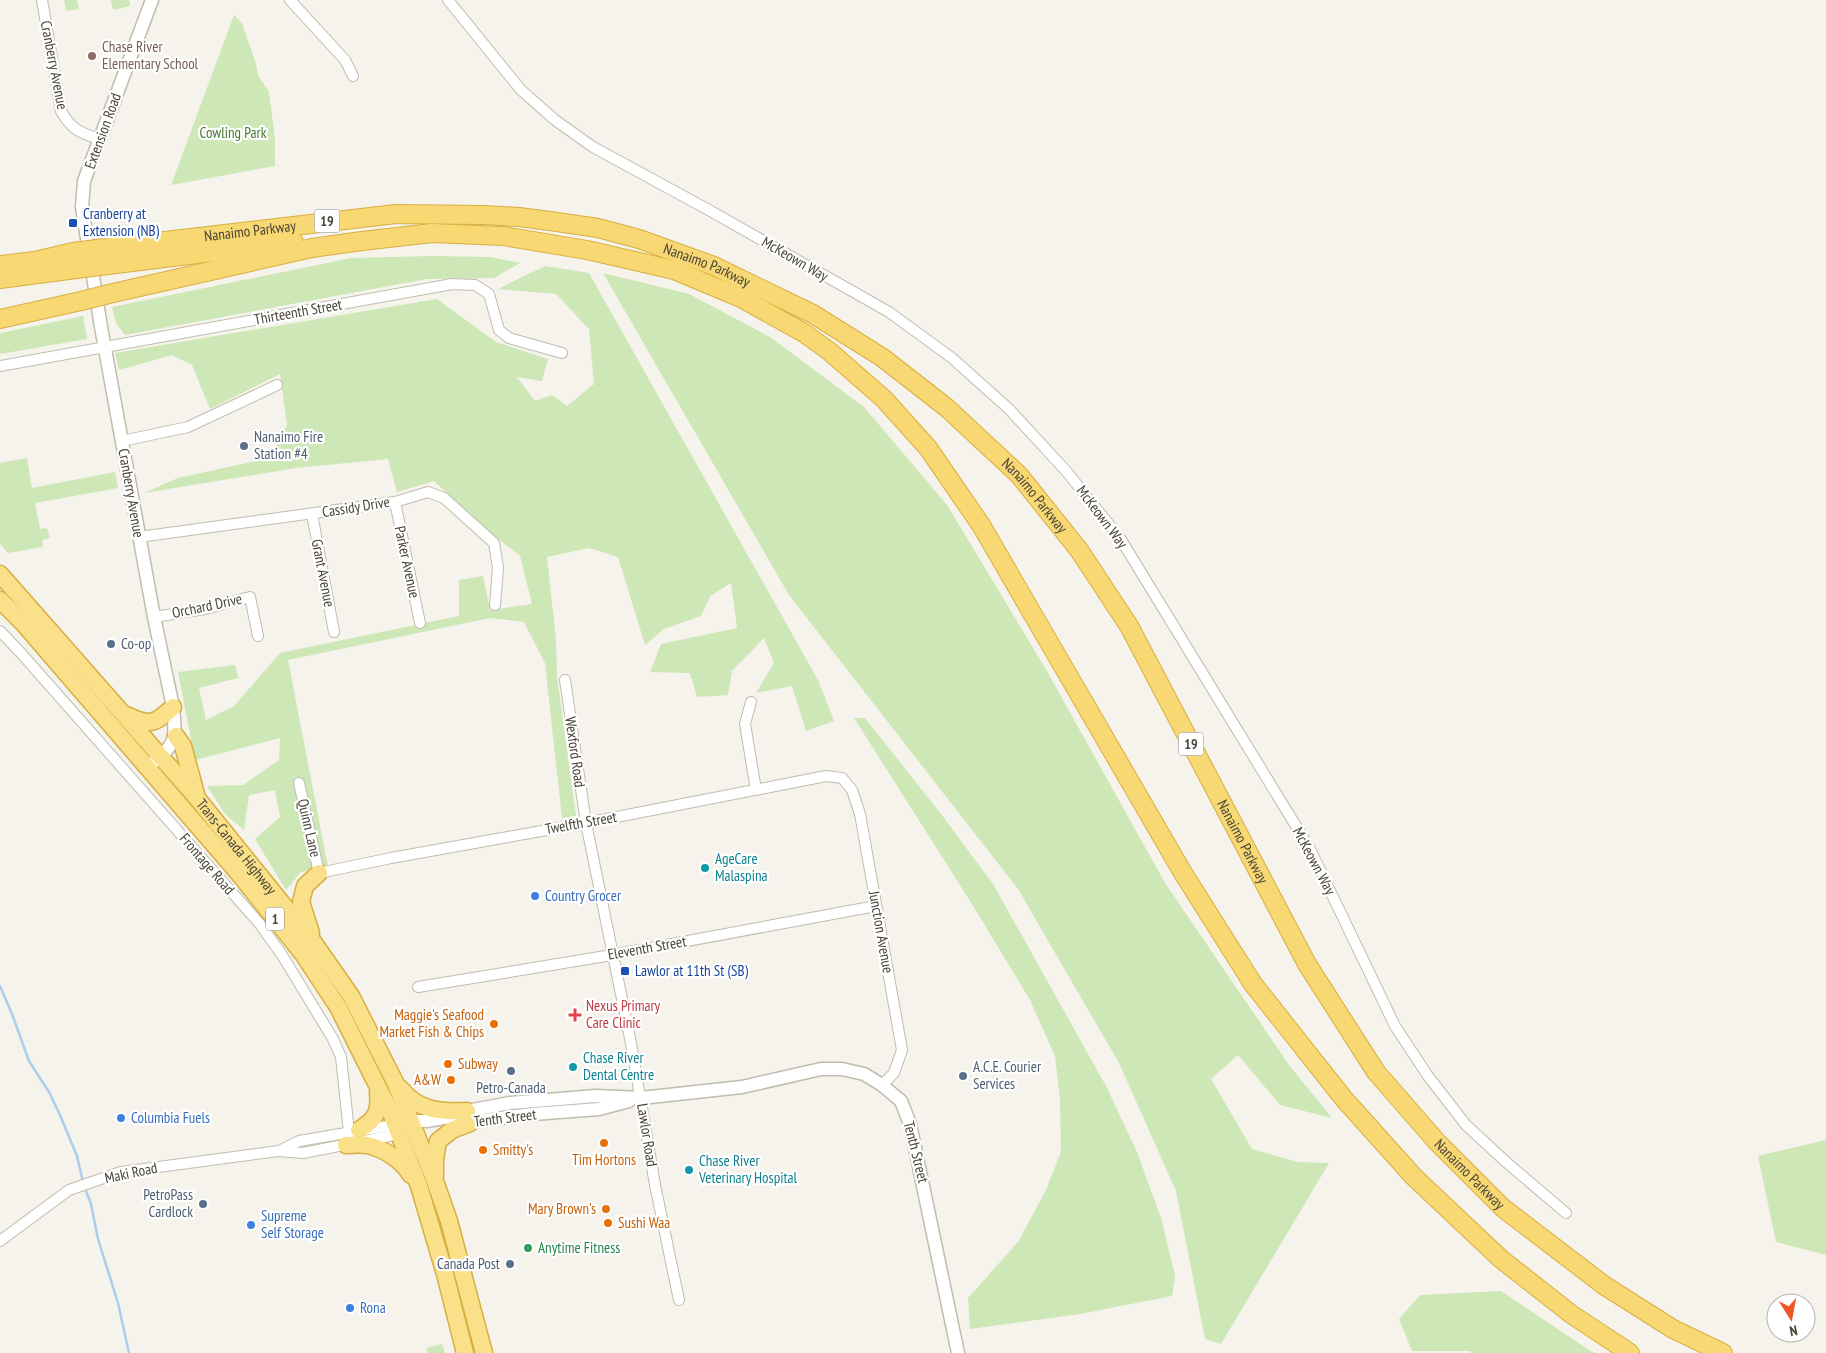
<svg xmlns="http://www.w3.org/2000/svg" width="1826" height="1353" font-family="'PT Sans Narrow',sans-serif">
<style>
.green{fill:#cde7b6}
.lines{fill:none;stroke-linecap:round;stroke-linejoin:round}
.stream{stroke:#abcdee;stroke-width:2.5}
.minor-casing{stroke:#c0bcae;stroke-width:12}
.tertiary-casing{stroke:#c0bcae;stroke-width:15}
.trunk-casing{stroke:#d8ae42;stroke-width:19}
.motorway-casing{stroke:#d8ae42;stroke-width:20}
.minor{stroke:#fff;stroke-width:10}
.tertiary{stroke:#fff;stroke-width:12}
.trunk{stroke:#f9e089;stroke-width:16}
.motorway{stroke:#f8d873;stroke-width:18}
.motorway-bridge-casing{stroke:#d8ae42;stroke-width:20;stroke-linecap:butt}
.motorway-bridge{stroke:#f8d873;stroke-width:18}
.education-dot{fill:#8d6e63;stroke:#fff;stroke-width:2}
.transit-dot{fill:#1a4fb4;stroke:#fff;stroke-width:2}
.service-dot{fill:#5c6f8a;stroke:#fff;stroke-width:2}
.culture-dot{fill:#0f9aa8;stroke:#fff;stroke-width:2}
.shop-dot{fill:#3f7fe0;stroke:#fff;stroke-width:2}
.health-dot{fill:#e0444e;stroke:#fff;stroke-width:2}
.food-dot{fill:#e8710a;stroke:#fff;stroke-width:2}
.leisure-dot{fill:#2e9e5b;stroke:#fff;stroke-width:2}
.labels{text-anchor:middle;stroke-width:4.5;stroke-linejoin:round;paint-order:stroke}
.shield{fill:#fff;stroke:#807c74;stroke-width:1}
.shield-label{font-size:14px;font-weight:bold;fill:#494439}
.education-label{font-size:15px;fill:#785e54;stroke:#fff;text-anchor:start}
.street-label{font-size:15px;fill:#494439;stroke:#fff}
.park-label{font-size:15px;fill:#447a2e;stroke:#fff}
.transit-label{font-size:15px;fill:#164399;stroke:#fff;text-anchor:start}
.service-label{font-size:15px;fill:#4e5e75;stroke:#fff;text-anchor:start}
.culture-label{font-size:15px;fill:#0d838f;stroke:#fff;text-anchor:start}
.shop-label{font-size:15px;fill:#366cbe;stroke:#fff;text-anchor:start}
.health-label{font-size:15px;fill:#be3a42;stroke:#fff;text-anchor:start}
.food-label{font-size:15px;fill:#c56008;stroke:#fff;text-anchor:end}
.leisure-label{font-size:15px;fill:#27864d;stroke:#fff;text-anchor:start}
</style>
<rect width="100%" height="100%" fill="#f5f3eb"/>
<g class="green">
<path d="M64,0h13l2,9 -13,2z"/>
<path d="M111,0h18l1,6 -17,4z"/>
<path d="M234,15l8,8 14,41 2,11 11,17 6,47v27l-104,19z"/>
<path d="M432,256l58,1 30,6 -26,15 -67,1 -302,56 -9,-12 -4,-16 239,-49z"/>
<path d="M545,266l44,7 229,407 16,41 -28,10 -14,-45 -36,7 18,-30 -10,-25 -32,33 -4,24 -31,2 -7,-24 -40,-1 11,-28 76,-16 -6,-45 -21,13 -9,20 -37,13 -19,16 -27,-88 -29,-9 -42,9 9,83 1,36 19,140 -14,2 -17,-155 -21,-41 -34,-4 -202,42 40,207 -27,5 -15,18 -31,-51 25,-22 -5,-27 -26,5 -5,35 -19,-16 -18,-28 36,-1 36,-25 1,-22 -85,22 -17,-88 57,-7 3,13 -39,10 7,32 28,-14 46,-53 179,-37v-36l24,-4 7,34 42,-6 -12,-48 -37,-29 -49,-46 -37,11 -9,-33 -92,9 -152,25 34,-15 92,-20 17,-33 -7,-51 -70,35 -18,-44 -20,-10 -53,15 -4,-17 322,-54 59,43 52,17 -6,22 -25,-4 18,24 17,-6 15,11 27,-22 -5,-55 -33,-35 -58,-5z"/>
<path d="M603,273l86,21 81,43 94,70 83,98 101,168 117,210 124,182 43,53 -52,-13 -42,-50 -27,24 41,70 45,13 32,1 -108,181 -16,-5 -29,-148 -57,-128 -101,-174 -229,-294z"/>
<path d="M83,316l4,23 -87,15v-21z"/>
<path d="M27,458l5,30 83,-16 3,16 -83,15 5,26 7,-1 3,10 -8,2 1,7 -35,6 -8,-9v-81z"/>
<path d="M854,718h11l76,96 52,70 113,202 31,66 25,69 13,55 -3,20 -92,18 -110,15 -2,-31 50,-56 27,-50 16,-40 -1,-53 -5,-43 -25,-56 -58,-96z"/>
<path d="M1826,1140v115l-50,-13 -18,-86z"/>
<path d="M1501,1291l88,59 6,3h-124l-1,-2h-58l-13,-32 21,-24z"/>
<path d="M442,1344l3,9h-17l-2,-5z"/>
</g>
<g class="lines">
<g class="stream">
<path d="M0,986l12,28 17,47 20,31 11,23 17,41 6,26"/>
<path d="M86,1191l5,13 7,35 20,64 11,50"/>
</g>
<g class="minor-casing">
<g id="minor">
<path d="M42,0l19,111c10,18 19,22 38,28"/>
<path d="M290,0l55,60 8,16"/>
<path d="M448,0l73,90 34,30 38,27 114,62 182,103 63,46 57,51 58,63 53,66 190,311 85,177 33,50 38,49 40,37 60,51"/>
<path d="M0,366l452,-82 23,1 14,9 10,36 10,8 53,15"/>
<path d="M122,441l66,-14 89,-42"/>
<path d="M395,502l25,121"/>
<path d="M312,514l22,118"/>
<path d="M139,537l256,-35 33,-10 16,6 50,45 4,25 -3,37"/>
<path d="M154,617l51,-8 45,-12 8,39"/>
<path d="M0,631l20,21 239,271 23,32 51,84 8,18 8,75"/>
<path d="M565,680l21,143 45,220 24,142 24,115"/>
<path d="M751,702l-6,22 11,66"/>
<path d="M299,783l20,90 72,-15 195,-35 240,-47 16,2 10,12 8,24 42,236 -8,23 -12,12"/>
<path d="M418,987l194,-32 264,-49"/>
<path d="M279,1151l20,-10 100,-17"/>
<path d="M0,1241l69,-51 52,-18 157,-21 25,2 96,-19"/>
</g>
</g>
<g class="tertiary-casing">
<g id="tertiary">
<path d="M152,0l-68,181 -2,26 19,120 53,290 19,90c2,28 6,35 -18,54"/>
<path d="M412,1121h15l22,-4 18,-6 43,-8 86,-7 45,2 101,-11 79,-18h21l22,5 18,11 19,16 9,23 48,229"/>
<path d="M461,1123l72,-9 66,-5 30,-8"/>
</g>
</g>
<g class="trunk-casing">
<g id="trunk">
<path id="s1" d="M0,574l197,224 117,145 37,53 44,86 40,99 14,40 35,132"/>
<path d="M0,600l23,23 217,252 63,79 35,53 53,106 28,73 26,88 20,79"/>
<path d="M126,715c24,11 28,10 47,-8"/>
<path d="M176,736l7,10 13,48"/>
<path d="M311,933l-10,-31 4,-16 14,-13"/>
<path d="M401,1089c17,22 40,23 66,22"/>
<path d="M359,1130c17,-11 21,-18 19,-38"/>
<path d="M346,1145c6,0 14,-1 20,0 18,3 35,15 45,30"/>
<path d="M435,1176v-16l3,-19 14,-11 18,-7"/>
</g>
</g>
<g class="motorway-casing">
<g id="motorway">
<path id="s2" d="M105,248l291,-34 87,1 36,2 31,4 48,7 41,11 75,27 99,48 70,44 64,50 72,67 60,75 50,76 178,338 69,108 61,70 66,66 102,78 68,43 50,24"/>
<path d="M0,265l35,-4 38,-9"/>
<path d="M108,265l186,-23"/>
<path d="M0,279l76,-10"/>
<path d="M113,293l199,-45 50,-7 70,-8 71,3 84,14 87,20 67,28 63,35 25,18 55,48 44,49 53,77 202,348 70,111 91,115 70,78 87,82 70,55 59,39"/>
<path d="M0,319l81,-18"/>
</g>
</g>
<use href="#minor" class="minor"/>
<use href="#tertiary" class="tertiary"/>
<use href="#trunk" class="trunk"/>
<use href="#motorway" class="motorway"/>
<g class="motorway-bridge-casing">
<g id="motorway-bridge">
<path d="M73,252l32,-4"/>
<path d="M76,269l32,-4"/>
<path d="M81,301l32,-8"/>
</g>
</g>
<use href="#motorway-bridge" class="motorway-bridge"/>
</g>
<circle class="education-dot" cx="92" cy="56" r="5"/>
<g class="transit-dot">
<rect x="68" y="218" width="10" height="10" rx="2.5"/>
<rect x="620" y="966" width="10" height="10" rx="2.5"/>
</g>
<g class="service-dot">
<circle cx="244" cy="446" r="5"/>
<circle cx="111" cy="644" r="5"/>
<circle cx="511" cy="1071" r="5"/>
<circle cx="963" cy="1076" r="5"/>
<circle cx="203" cy="1204" r="5"/>
<circle cx="510" cy="1264" r="5"/>
</g>
<g class="culture-dot">
<circle cx="705" cy="868" r="5"/>
<circle cx="573" cy="1067" r="5"/>
<circle cx="689" cy="1170" r="5"/>
</g>
<g class="shop-dot">
<circle cx="535" cy="896" r="5"/>
<circle cx="121" cy="1118" r="5"/>
<circle cx="251" cy="1225" r="5"/>
<circle cx="350" cy="1308" r="5"/>
</g>
<path class="health-dot" d="M572.5 1007.5h5v5h5v5h-5v5h-5v-5h-5v-5h5z"/>
<g class="food-dot">
<circle cx="494" cy="1024" r="5"/>
<circle cx="448" cy="1064" r="5"/>
<circle cx="451" cy="1080" r="5"/>
<circle cx="604" cy="1143" r="5"/>
<circle cx="483" cy="1150" r="5"/>
<circle cx="606" cy="1209" r="5"/>
<circle cx="608" cy="1223" r="5"/>
</g>
<circle class="leisure-dot" cx="528" cy="1248" r="5"/>
<g class="labels">
<g class="shield">
<rect x="314.5" y="209.5" width="25" height="23" rx="4"/>
<rect x="1178.5" y="732.5" width="25" height="23" rx="4"/>
<rect x="266" y="907.5" width="18" height="23" rx="4"/>
</g>
<g class="shield-label">
<text x="327" y="226">19</text>
<text x="1191" y="749">19</text>
<text x="275" y="924">1</text>
</g>
<g class="education-label">
<text x="102" y="52">Chase River<tspan x="102" dy="17">Elementary School</tspan></text>
</g>
<g class="street-label">
<text transform="translate(54 65) rotate(79)" y="5">Cranberry Avenue</text>
<text transform="translate(103 131) rotate(-70)" y="5">Extension Road</text>
<text dy="5" stroke="none"><textPath href="#s2" startOffset="146">Nanaimo Parkway</textPath></text>
<text transform="translate(795 259) rotate(30)" y="5">McKeown Way</text>
<text dy="5" stroke="none"><textPath href="#s2" startOffset="611">Nanaimo Parkway</textPath></text>
<text transform="translate(298 312) rotate(-10)" y="5">Thirteenth Street</text>
<text transform="translate(131 493) rotate(80)" y="5">Cranberry Avenue</text>
<text dy="5" stroke="none"><textPath href="#s2" startOffset="1016">Nanaimo Parkway</textPath></text>
<text transform="translate(356 507) rotate(-9)" y="5">Cassidy Drive</text>
<text transform="translate(1102 517) rotate(53)" y="5">McKeown Way</text>
<text transform="translate(407 562) rotate(78)" y="5">Parker Avenue</text>
<text transform="translate(323 573) rotate(79)" y="5">Grant Avenue</text>
<text transform="translate(207 606) rotate(-12)" y="5">Orchard Drive</text>
<text transform="translate(575 752) rotate(82)" y="5">Wexford Road</text>
<text transform="translate(581 823) rotate(-10)" y="5">Twelfth Street</text>
<text transform="translate(309 828) rotate(77)" y="5">Quinn Lane</text>
<text dy="5" stroke="none"><textPath href="#s2" startOffset="1421">Nanaimo Parkway</textPath></text>
<text dy="5" stroke="none"><textPath href="#s1" startOffset="361">Trans-Canada Highway</textPath></text>
<text transform="translate(1314 861) rotate(62)" y="5">McKeown Way</text>
<text transform="translate(207 864) rotate(49)" y="5">Frontage Road</text>
<text transform="translate(881 932) rotate(80)" y="5">Junction Avenue</text>
<text transform="translate(647 948) rotate(-10)" y="5">Eleventh Street</text>
<text transform="translate(505 1118) rotate(-7)" y="5">Tenth Street</text>
<text transform="translate(647 1135) rotate(81)" y="5">Lawlor Road</text>
<text transform="translate(916 1152) rotate(76)" y="5">Tenth Street</text>
<text transform="translate(131 1173) rotate(-12)" y="5">Maki Road</text>
<text dy="5" stroke="none"><textPath href="#s2" startOffset="1826">Nanaimo Parkway</textPath></text>
</g>
<g class="park-label">
<text x="233" y="138">Cowling Park</text>
</g>
<g class="transit-label">
<text x="83" y="219">Cranberry at<tspan x="83" dy="17">Extension (NB)</tspan></text>
<text x="635" y="976">Lawlor at 11th St (SB)</text>
</g>
<g class="service-label">
<text x="254" y="442">Nanaimo Fire<tspan x="254" dy="17">Station #4</tspan></text>
<text x="121" y="649">Co-op</text>
<text x="973" y="1072">A.C.E. Courier<tspan x="973" dy="17">Services</tspan></text>
<text x="511" y="1093" text-anchor="middle">Petro-Canada</text>
<text x="193" y="1200" text-anchor="end">PetroPass<tspan x="193" dy="17">Cardlock</tspan></text>
<text x="500" y="1269" text-anchor="end">Canada Post</text>
</g>
<g class="culture-label">
<text x="715" y="864">AgeCare<tspan x="715" dy="17">Malaspina</tspan></text>
<text x="583" y="1063">Chase River<tspan x="583" dy="17">Dental Centre</tspan></text>
<text x="699" y="1166">Chase River<tspan x="699" dy="17">Veterinary Hospital</tspan></text>
</g>
<g class="shop-label">
<text x="545" y="901">Country Grocer</text>
<text x="131" y="1123">Columbia Fuels</text>
<text x="261" y="1221">Supreme<tspan x="261" dy="17">Self Storage</tspan></text>
<text x="360" y="1313">Rona</text>
</g>
<g class="health-label">
<text x="586" y="1011">Nexus Primary<tspan x="586" dy="17">Care Clinic</tspan></text>
</g>
<g class="food-label">
<text x="484" y="1020">Maggie's Seafood<tspan x="484" dy="17">Market Fish &amp; Chips</tspan></text>
<text x="458" y="1069" text-anchor="start">Subway</text>
<text x="441" y="1085">A&amp;W</text>
<text x="493" y="1155" text-anchor="start">Smitty's</text>
<text x="604" y="1165" text-anchor="middle">Tim Hortons</text>
<text x="596" y="1214">Mary Brown's</text>
<text x="618" y="1228" text-anchor="start">Sushi Waa</text>
</g>
<g class="leisure-label">
<text x="538" y="1253">Anytime Fitness</text>
</g>
</g>
<g transform="translate(1791 1318) rotate(169)"><circle r="24" fill="#ffffff" stroke="#b6b4b0"/>
<path d="M0-4L9 19L0 12L-9 19Z" fill="#f15726"/>
<text y="-8" font-size="14" font-weight="bold" text-anchor="middle" fill="#494439">N</text>
</g>
</svg>
